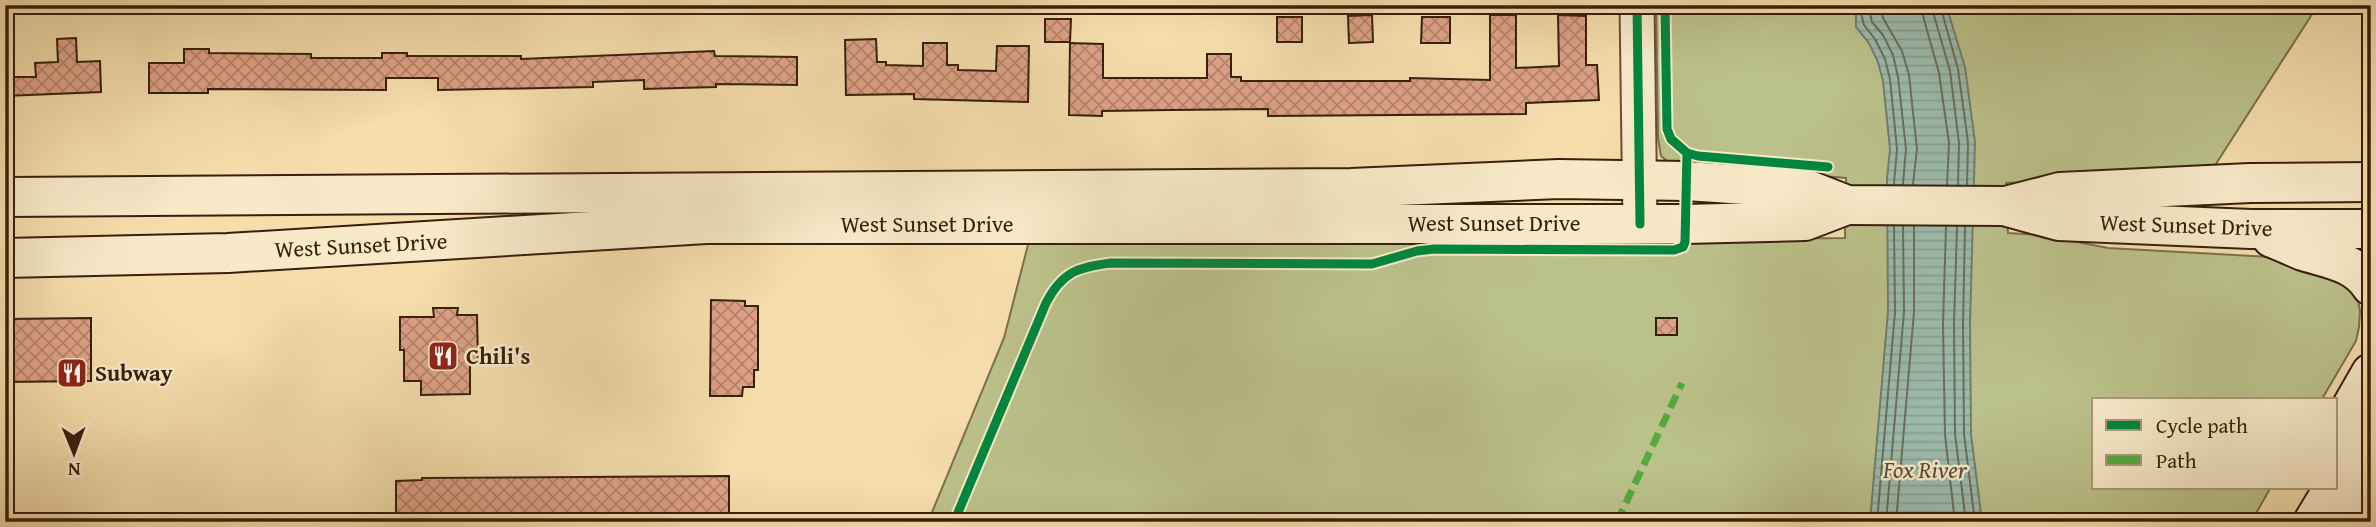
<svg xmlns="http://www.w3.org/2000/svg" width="2376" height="527" font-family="'Gentium Book Plus',serif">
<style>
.green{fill:#bbc18a;stroke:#7a704b;stroke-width:2}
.water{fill:url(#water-rules);stroke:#747d6d;stroke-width:2}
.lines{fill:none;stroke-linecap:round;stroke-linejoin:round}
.shore{stroke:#6a6e5d;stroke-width:2}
.building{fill:url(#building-cross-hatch);stroke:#381f0c;stroke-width:2}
.tertiary-casing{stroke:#674f34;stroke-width:37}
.secondary-casing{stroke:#381f0c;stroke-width:42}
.tertiary{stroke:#f8eac9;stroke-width:33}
.secondary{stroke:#f8eac9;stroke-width:38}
.quiet{stroke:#55aa41;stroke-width:7;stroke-dasharray:14 7;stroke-linecap:butt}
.cycleway-casing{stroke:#f8eac9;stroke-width:13}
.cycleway{stroke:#00873e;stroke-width:9}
.labels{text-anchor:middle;stroke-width:5;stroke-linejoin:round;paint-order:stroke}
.street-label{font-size:23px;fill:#381f0c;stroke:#f8eac9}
.poi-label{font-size:23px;font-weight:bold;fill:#381f0c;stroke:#f8eac9;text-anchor:start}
.water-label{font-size:24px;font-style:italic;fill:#564e3d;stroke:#f8eac9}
</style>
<defs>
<pattern id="water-rules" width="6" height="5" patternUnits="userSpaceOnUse" patternTransform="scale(1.75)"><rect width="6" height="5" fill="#9cbcae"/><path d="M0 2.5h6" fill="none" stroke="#87a194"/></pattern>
<pattern id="building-cross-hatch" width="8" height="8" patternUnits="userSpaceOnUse" patternTransform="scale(1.75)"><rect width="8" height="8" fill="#dea286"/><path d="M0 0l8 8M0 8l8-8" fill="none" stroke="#b5836c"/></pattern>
</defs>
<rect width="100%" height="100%" fill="#f5deac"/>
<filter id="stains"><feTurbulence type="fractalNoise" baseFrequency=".00286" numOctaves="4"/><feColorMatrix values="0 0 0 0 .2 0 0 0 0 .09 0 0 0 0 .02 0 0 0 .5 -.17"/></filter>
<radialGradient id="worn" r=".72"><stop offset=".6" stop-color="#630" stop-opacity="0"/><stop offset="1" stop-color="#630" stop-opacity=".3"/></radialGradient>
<path class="green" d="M1656,5h662l-106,165 -206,13 2,50 33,2 67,13 163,9 70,18 16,20 3,16 -1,16 -3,14 -34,58h-228v88h177l-20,35h-1323l76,-184 26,-101 610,3 205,-2 1,-60 -175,-14 -10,-8 -3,-18z"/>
<path class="water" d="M1851,5h95l19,62 10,75 -5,182 1,110 11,88h-112l18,-211 -1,-132 3,-30 -7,-68 -5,-19 -9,-19 -13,-16v-11z"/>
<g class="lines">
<g class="shore">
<path d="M1859,5l5,20 11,14 10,20 5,20 7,70 -3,35"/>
<path d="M1868,5l4,17 11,13 10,20 5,22 8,72 -3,35"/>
<path d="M1880,5l3,13 19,33 7,24 8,74 -4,35"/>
<path d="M1920,5l19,68 10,70 -2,42"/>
<path d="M1931,5l19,66 9,72 -1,42"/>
<path d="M1940,5l18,64 10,73 -1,43"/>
<path d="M1946,227l-3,97 2,111 10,87"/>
<path d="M1957,227l-3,97 1,110 11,88"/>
<path d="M1965,227l-2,97 1,110 11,88"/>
<path d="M1877,522l18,-210 -1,-86"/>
<path d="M1886,522l18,-210 -1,-86"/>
<path d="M1896,522l18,-210v-86"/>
</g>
</g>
<g class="building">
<path d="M1372,15l1,27 -24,1 -1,-27z"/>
<path d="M1490,15h26v53l43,-2 -1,-51 28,1v49h11l2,35 -73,3v11l-258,2v-7l-97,1 -69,1v5l-33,-1 1,-72 33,1v34h104v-24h24v23h10v4h169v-3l80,2z"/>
<rect x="1277" y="17" width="25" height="25"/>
<path d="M1422,17h28v26h-29z"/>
<path d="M1045,19h26l-1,23h-25z"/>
<path d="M76,38l1,24 23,-1 1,31 -96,4v-19h31l-1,-14 23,-1 -1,-23z"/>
<path d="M876,39l1,23h9v3l37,1v-23h24v22h11v5l38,1 1,-25h32l-1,56 -114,-3v-5l-68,1 -1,-55z"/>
<path d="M184,49h25v4l102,1v4h71v-5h25v3h114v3l193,-8 1,5 82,1v28l-81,-1v3l-72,2v-9l-51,2v5l-155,3v-12h-52v12l-178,-1v4h-59v-30h35z"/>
<path d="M711,300l34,1v5h13v64h-4v17h-11l-1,9h-32z"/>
<path d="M433,308h25l-1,7h20l1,47h-8v32l-49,1v-14h-17v-31h-4v-33h34z"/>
<path d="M91,318v63l-86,1v-63z"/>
<rect x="1656" y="318" width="21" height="17"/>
<path d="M729,476v46h-333v-41l26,-1v-2z"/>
</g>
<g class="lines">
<g class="tertiary-casing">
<path id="tertiary" d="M1637,5l3,219"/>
</g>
<g class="secondary-casing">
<g id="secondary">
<path d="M5,197l1346,-9 208,-9 127,2 120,8 41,16 157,1 55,15 192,8h120"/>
<path d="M2006,206l54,-14 190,-9 121,-1"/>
<path d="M2272,238c11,4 21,9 31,13 25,8 53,11 68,35"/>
<path d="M5,258l223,-5 478,-29h979l120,-3 42,-16"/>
<path d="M2336,434l35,-61"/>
<path d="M2336,484l35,-57"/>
<path d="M2313,522l21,-35"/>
<path d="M2348,522l23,-36"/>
</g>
</g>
<use href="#tertiary" class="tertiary"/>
<use href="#secondary" class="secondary"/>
<path class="quiet" d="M1617,522l65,-139"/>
<g class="cycleway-casing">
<g id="cycleway">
<path d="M1637,5l3,219"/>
<path d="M1687,153l11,3 130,11"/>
<path d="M954,522l92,-219c16,-31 32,-36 65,-40l261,1 45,-13 17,-2 240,1 9,-3 2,-5 2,-89 -16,-14 -4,-10 -2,-124"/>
</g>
</g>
<use href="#cycleway" class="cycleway"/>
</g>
<defs>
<g id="restaurant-square" transform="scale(1.575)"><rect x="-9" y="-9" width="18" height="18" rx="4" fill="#8f2418" stroke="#f8eac9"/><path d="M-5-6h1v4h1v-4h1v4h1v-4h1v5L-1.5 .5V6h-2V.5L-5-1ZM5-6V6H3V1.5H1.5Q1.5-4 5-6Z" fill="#fff"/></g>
</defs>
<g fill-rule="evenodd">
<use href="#restaurant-square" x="443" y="356"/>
<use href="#restaurant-square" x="72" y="373"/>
</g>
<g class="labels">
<g class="street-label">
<text x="1494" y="231">West Sunset Drive</text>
<text x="927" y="232">West Sunset Drive</text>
<text transform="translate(2186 225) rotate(2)" y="8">West Sunset Drive</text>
<text transform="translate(361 245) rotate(-3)" y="8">West Sunset Drive</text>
</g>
<g class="poi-label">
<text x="466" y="364">Chili's</text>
<text x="95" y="381">Subway</text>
</g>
<g class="water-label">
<text x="1925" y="478">Fox River</text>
</g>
</g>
<rect width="2376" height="527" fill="none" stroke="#f5deac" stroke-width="28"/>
<rect x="7" y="7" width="2362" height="513" fill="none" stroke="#381f0c" stroke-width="3.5"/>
<rect x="14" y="14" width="2348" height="499" fill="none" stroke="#381f0c" stroke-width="2"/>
<rect x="2092" y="398" width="245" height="91" fill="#f8eac9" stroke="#ab997d" stroke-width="2"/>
<rect x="2106" y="420" width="35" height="10" fill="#00873e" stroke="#ab997d" stroke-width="2"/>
<text x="2156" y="433" font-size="21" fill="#381f0c">Cycle path</text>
<rect x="2106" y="455" width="35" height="10" fill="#55aa41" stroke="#ab997d" stroke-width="2"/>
<text x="2156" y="468" font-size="21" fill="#381f0c">Path</text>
<g transform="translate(74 453) rotate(179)" stroke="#f8eac9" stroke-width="5" paint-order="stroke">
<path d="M0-5L12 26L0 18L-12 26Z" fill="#381f0c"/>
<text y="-10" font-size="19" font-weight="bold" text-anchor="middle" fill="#381f0c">N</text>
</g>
<rect width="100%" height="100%" filter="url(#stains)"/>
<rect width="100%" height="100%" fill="url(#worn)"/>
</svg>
